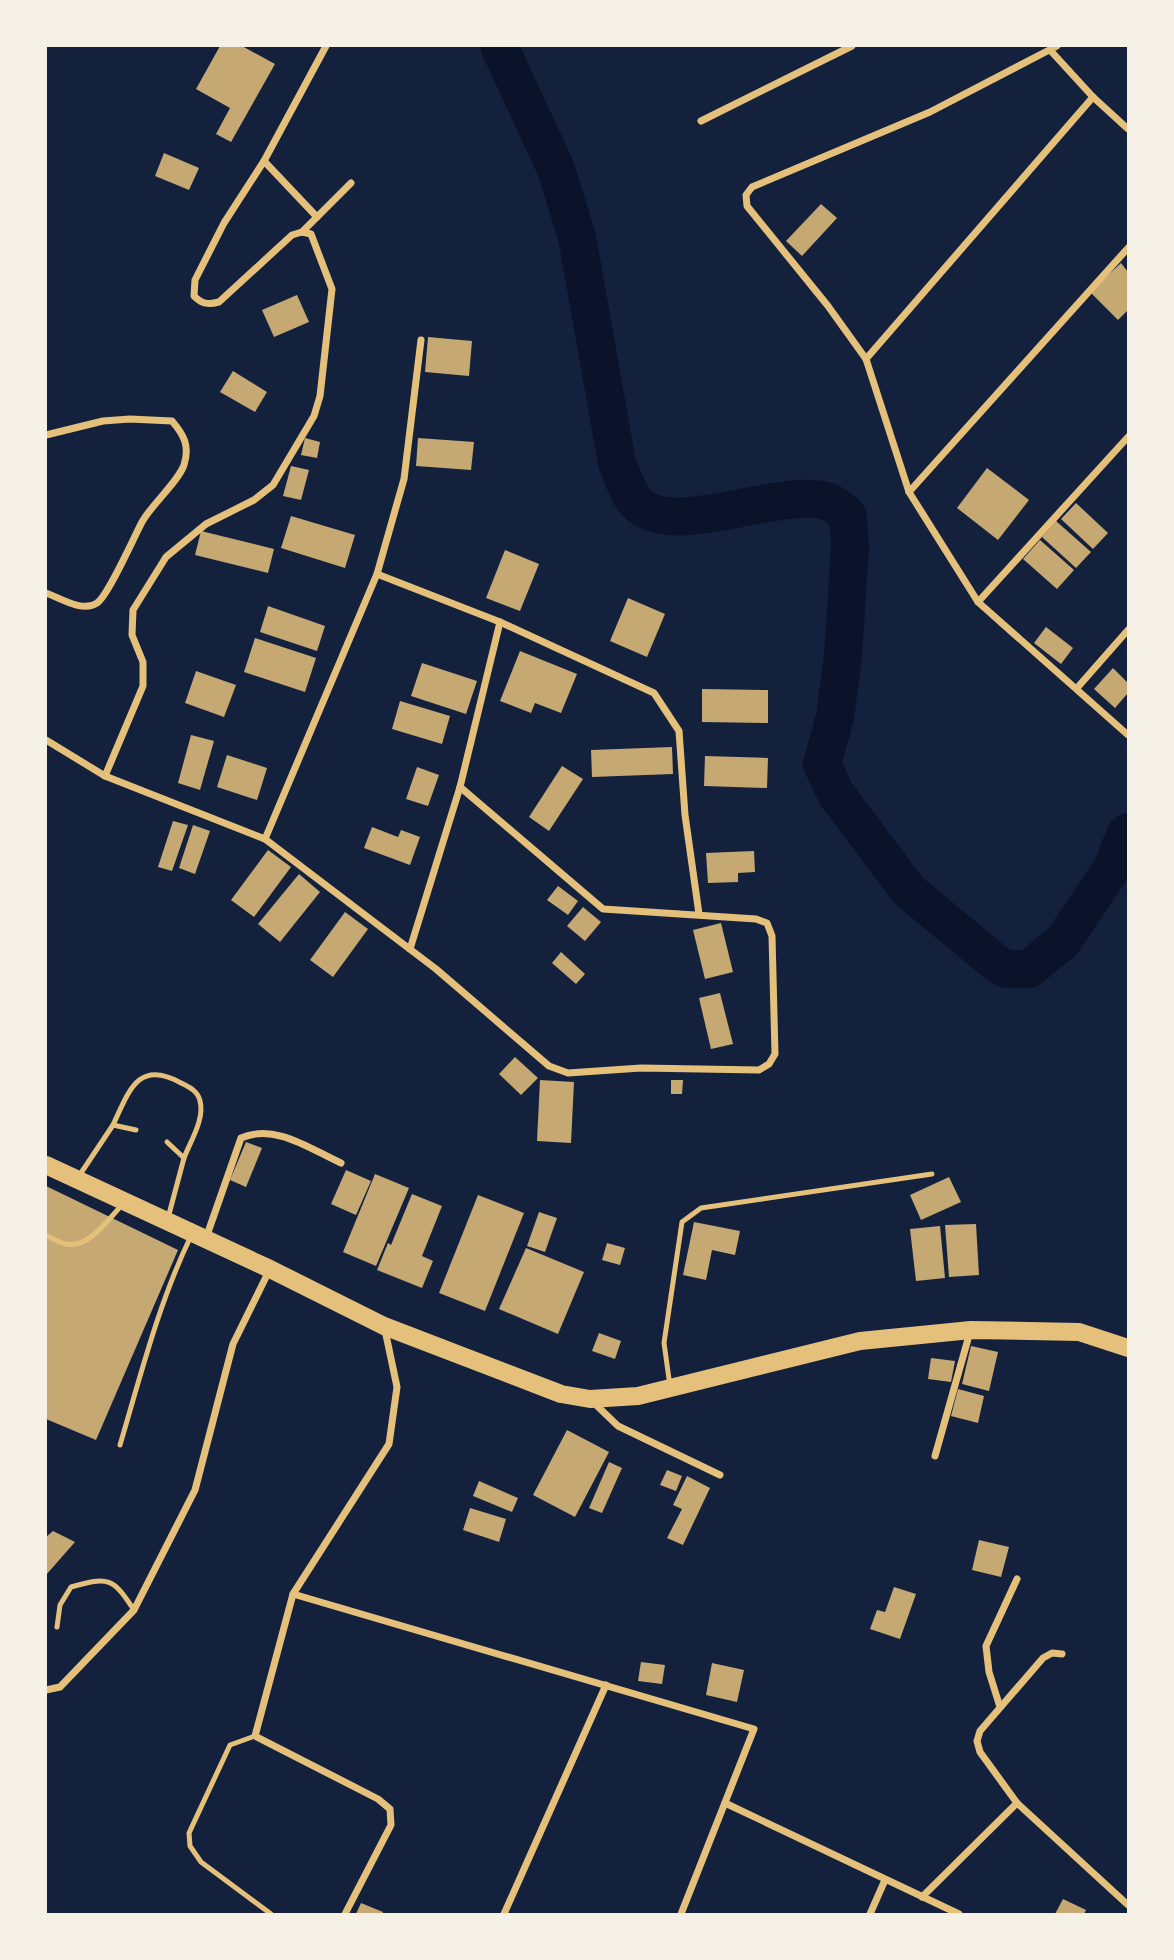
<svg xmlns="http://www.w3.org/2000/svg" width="1174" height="1960" font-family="Signika,sans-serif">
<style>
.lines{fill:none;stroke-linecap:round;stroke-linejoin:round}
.river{stroke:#0b132b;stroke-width:38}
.building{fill:#c6a872}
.service{stroke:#e5c07b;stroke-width:5}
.minor{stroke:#e5c07b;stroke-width:7}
.primary{stroke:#e5c07b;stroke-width:18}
</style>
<rect width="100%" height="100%" fill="#14213d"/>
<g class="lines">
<path class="river" d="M499,46l57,123 21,68 40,226c6,14 11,33 23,43 38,31 139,-18 186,-5 8,2 16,10 22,15l2,30 -7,111 -8,60 -13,47 14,30 72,96 88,73 10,6h23l34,-28 49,-73 13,-33 3,-3"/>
</g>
<g class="building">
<path d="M220,46h22l33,18 -44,78 -15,-8 14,-26 -34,-19z"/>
<path d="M164,153l35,15 -10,22 -34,-14z"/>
<path d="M821,204l16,14 -35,38 -16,-15z"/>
<path d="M1121,263l7,9v38l-10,10 -28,-28z"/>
<path d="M297,295l12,27 -35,15 -12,-27z"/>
<path d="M428,337l44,4 -3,35 -44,-4z"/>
<path d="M233,371l34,21 -12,20 -35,-20z"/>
<path d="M305,438l15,4 -3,16 -16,-3z"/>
<path d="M418,438l56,4 -3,28 -55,-4z"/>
<path d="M291,466l18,4 -8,30 -18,-4z"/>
<path d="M987,468l42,32 -31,40 -41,-32z"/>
<path d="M1076,503l32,30 -15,16 -32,-30z"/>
<path d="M291,516l64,19 -10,33 -64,-20z"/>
<path d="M1056,521l35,31 -15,16 -34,-31z"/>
<path d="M201,531l73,18 -6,24 -73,-18z"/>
<path d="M1040,540l34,30 -17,19 -34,-30z"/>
<path d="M505,550l34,14 -19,47 -34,-13z"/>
<path d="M628,598l37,16 -18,43 -37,-16z"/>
<path d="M268,606l57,20 -8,25 -57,-19z"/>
<path d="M1046,627l27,21 -12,16 -27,-21z"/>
<path d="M255,638l61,20 -11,34 -61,-20z"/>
<path d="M520,651l57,23 -16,39 -26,-10 -4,10 -31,-12z"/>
<path d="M422,663l55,18 -11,33 -55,-18z"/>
<path d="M1113,668l15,15v10l-13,15 -21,-19z"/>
<path d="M196,671l40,14 -12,32 -39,-14z"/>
<path d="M702,689l66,1v33l-66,-1z"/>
<path d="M400,701l50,15 -8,28 -50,-15z"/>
<path d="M191,735l23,6 -14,49 -22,-7z"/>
<path d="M672,747l1,27 -81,3 -1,-27z"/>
<path d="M227,755l40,13 -10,32 -40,-13z"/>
<path d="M705,756l63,2 -1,30 -63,-2z"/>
<path d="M562,766l21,13 -34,52 -20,-14z"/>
<path d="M417,767l22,8 -11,31 -22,-7z"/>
<path d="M173,821l15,4 -16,46 -14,-4z"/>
<path d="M193,825l17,6 -15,43 -16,-6z"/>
<path d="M372,827l26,10 3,-7 19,7 -10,28 -46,-17z"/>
<path d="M268,850l23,17 -37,50 -23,-17z"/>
<path d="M754,851l1,21 -17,1v9l-30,1 -2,-30z"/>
<path d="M299,874l21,18 -40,50 -22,-18z"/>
<path d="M558,886l20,15 -10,14 -21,-15z"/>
<path d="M583,907l18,15 -16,19 -18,-15z"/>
<path d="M345,912l23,17 -35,48 -23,-17z"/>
<path d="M721,923l12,49 -28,7 -12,-49z"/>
<path d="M561,952l24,22 -9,10 -24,-21z"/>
<path d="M720,993l13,51 -22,5 -12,-51z"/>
<path d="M515,1057l23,21 -17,17 -22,-21z"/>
<path d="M540,1080l34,2 -3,61 -34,-2z"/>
<path d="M671,1080h12l-1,14h-11z"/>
<path d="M246,1142l16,6 -16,39 -16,-7z"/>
<path d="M346,1170l25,11 -15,34 -25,-11z"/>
<path d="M375,1174l34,14 -33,78 -33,-14z"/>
<path d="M949,1177l12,25 -40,18 -11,-25z"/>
<path d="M46,1186l132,64 -82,190 -50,-21z"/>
<path d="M412,1194l30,12 -20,50 11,5 -11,27 -45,-18 11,-27 3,2z"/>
<path d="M478,1195l46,18 -39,98 -46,-18z"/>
<path d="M539,1212l18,6 -12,34 -18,-6z"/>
<path d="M694,1222l46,9 -5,24 -23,-5 -6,30 -23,-5z"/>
<path d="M976,1224l3,51 -30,2 -4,-52z"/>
<path d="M940,1226l5,52 -29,3 -6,-52z"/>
<path d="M607,1243l18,5 -5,17 -18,-5z"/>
<path d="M526,1248l58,24 -26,62 -59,-25z"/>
<path d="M599,1333l22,8 -6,18 -23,-8z"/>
<path d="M971,1346l27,6 -9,39 -27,-7z"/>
<path d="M931,1358l24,3 -4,21 -23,-3z"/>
<path d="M958,1389l26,7 -6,27 -27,-7z"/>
<path d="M567,1430l42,22 -34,65 -42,-22z"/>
<path d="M609,1462l13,6 -20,45 -13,-5z"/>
<path d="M667,1470l15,6 -6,15 -16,-6z"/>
<path d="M687,1476l23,12 -27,57 -16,-7 15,-29 -9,-4z"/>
<path d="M479,1481l39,17 -6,14 -39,-16z"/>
<path d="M470,1508l36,11 -7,23 -36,-12z"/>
<path d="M53,1531l22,11 -29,33v-38z"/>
<path d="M979,1540l30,7 -8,30 -29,-7z"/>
<path d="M894,1587l22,7 -16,45 -30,-10 7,-19 8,2z"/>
<path d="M641,1662l24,3 -3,19 -24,-3z"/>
<path d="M712,1663l32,7 -7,32 -31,-7z"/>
<path d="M1063,1899l23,11 -2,4h-29z"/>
<path d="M361,1903l22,9 -1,2h-26z"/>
</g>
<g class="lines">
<g class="service">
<path d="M113,1125c16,-34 25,-66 68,-42 8,4 17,8 19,18 5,18 -10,41 -16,57"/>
<path d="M167,1142l17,16 -16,60"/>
<path d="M79,1176l34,-51 23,5"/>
<path d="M46,1235c6,3 13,8 20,9 23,5 43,-26 57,-40"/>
<path d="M670,1386l-6,-43 18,-121 19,-14 231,-34"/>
<path d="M120,1445c21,-71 39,-143 71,-209"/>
<path d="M57,1627l3,-22 11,-18c38,-11 42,-9 63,23"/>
<path d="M255,1736l-25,9 -41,88 1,13 11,16 70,52"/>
</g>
<g class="minor">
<path d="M1057,46l-127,66 -178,75 -6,8 1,11 81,100 38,53 43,133 69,110 150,133"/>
<path d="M1050,50l43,47 35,32"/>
<path d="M701,121l151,-75"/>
<path d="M264,161l53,56"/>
<path d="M302,232l49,-49"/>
<path d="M866,359l227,-262"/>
<path d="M46,435l57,-14 27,-2 42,2c12,14 18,25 12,44 -6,17 -32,39 -42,57 -8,15 -34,74 -45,81 -14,10 -37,-5 -51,-10"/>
<path d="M909,492l219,-244"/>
<path d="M377,574l123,48 154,71 25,38 6,84 14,99"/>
<path d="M978,602l150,-165"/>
<path d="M1077,688l51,-58"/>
<path d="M46,740l59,36 160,63 171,130 113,97 19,7 73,-5 118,2 10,-6 6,-10 -3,-118 -5,-13 -11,-4 -153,-10 -143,-122"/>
<path d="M105,776l38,-90v-24l-11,-27 1,-25 33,-53 40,-33 48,-24 19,-15 41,-69 6,-20 12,-107 -21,-55 -9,-2 -10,3 -73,67c-11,3 -17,2 -25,-6l1,-16 29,-57 40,-62 62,-115"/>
<path d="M265,839l112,-265 27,-95 17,-139"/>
<path d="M410,949l50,-162 40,-165"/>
<path d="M206,1238l35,-100c34,-15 69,11 100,25"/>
<path d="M593,1402l25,24 102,49"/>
<path d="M935,1456l35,-124"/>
<path d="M293,1594l461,135 -73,185"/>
<path d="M1062,1654l-10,-1 -9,5 -63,73 -3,10 3,11 37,51 111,102"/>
<path d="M46,1690l14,-3 74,-77 61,-120 38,-146 37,-75"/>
<path d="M1000,1707l-11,-35 -3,-26 31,-67"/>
<path d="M725,1803l234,111"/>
<path d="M922,1897l95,-94"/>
<path d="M345,1914l46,-89 -1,-16 -12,-10 -123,-63 38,-142 96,-150 8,-57 -12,-57"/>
<path d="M504,1914l102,-229"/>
<path d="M870,1914l15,-34"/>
</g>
<path class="primary" d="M46,1165l224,104 114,57 177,68 29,5 48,-3 222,-55 111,-11 108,2 49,16"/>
</g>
<rect width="1174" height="1960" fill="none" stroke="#f6f1e7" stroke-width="94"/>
</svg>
